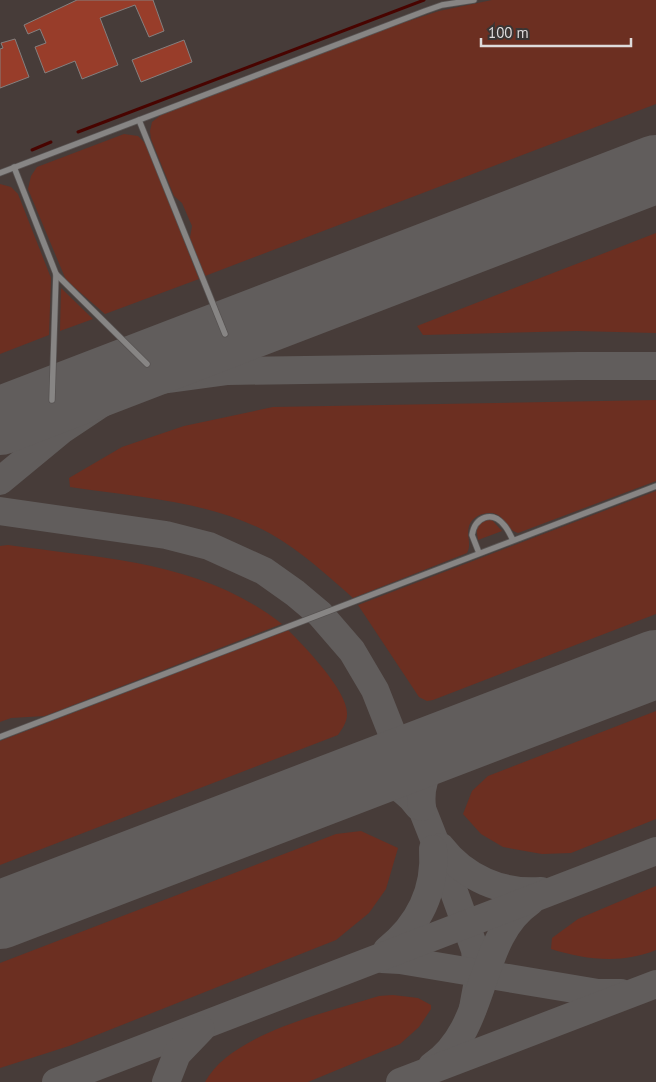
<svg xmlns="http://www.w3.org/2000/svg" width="656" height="1082" font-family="'PT Sans',sans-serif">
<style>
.built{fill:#473c39}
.green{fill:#6c2f21}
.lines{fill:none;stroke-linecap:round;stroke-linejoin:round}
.stream{stroke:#480400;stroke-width:3}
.taxiway{stroke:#615d5c;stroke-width:28}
.runway{stroke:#615d5c;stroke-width:68}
.building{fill:#983d2a;stroke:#85807f}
.service-casing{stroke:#575352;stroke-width:7}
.service{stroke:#878584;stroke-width:5.5}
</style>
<rect width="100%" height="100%" fill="#393534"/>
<rect class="built" x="0" y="0" width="656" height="1082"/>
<g class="green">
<path d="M492,0h164v104l-451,172 -15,-38 2,-12 -10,-23 -8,-7 -23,-57 -1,-8 2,-9 9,-7 223,-86 55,-18z"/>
<path d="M124,134l14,2 8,8 53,135 -94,35 -39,-34 -38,-91 3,-13 6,-9z"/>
<path d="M0,184l11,3 7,7 33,84 -2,57 -49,19z"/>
<path d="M656,233v100l-79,-2 -154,4 -6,-9z"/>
<path d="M61,288l32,31 -33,12z"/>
<path d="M656,400v81l-138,52c-16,-4 -12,-25 -35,-19 -6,1 -12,6 -14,12 -3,10 3,18 -2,27l-114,45c-26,-23 -52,-47 -82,-64 -60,-33 -134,-37 -201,-47l-1,-9 53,-31 62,-21 89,-19z"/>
<path d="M656,491v123l-223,86 -6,1 -8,-4 -61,-92z"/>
<path d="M486,520h6l10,11 -24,9 -2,-13 4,-5z"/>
<path d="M8,545c98,14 193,16 274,79l-237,92 -34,2 -11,4v-176z"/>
<path d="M288,630c16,16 61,62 59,85 0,7 -5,14 -9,20l-338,130v-124z"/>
<path d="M656,711v108l-85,34 -29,1 -39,-7 -22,-13 -18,-20 9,-23 16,-15z"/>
<path d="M361,831l37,17 -12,41 -17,24 -33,27 -267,106 -69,22v-105l336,-129z"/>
<path d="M656,886v64c-34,14 -70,10 -105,-1l1,-11 26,-19z"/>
<path d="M393,995l25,3 13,7v4l-12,18 -19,17 -92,38h-103c26,-49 124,-70 174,-86z"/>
</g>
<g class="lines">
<g class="stream">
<path d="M78,132l346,-132"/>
<path d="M32,150l19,-8"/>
</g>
<g class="taxiway">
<path d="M151,373l105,-51"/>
<path d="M2,420l77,-23 53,-13 96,-13 351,-5h77"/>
<path d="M0,481l63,-52 51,-34"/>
<path d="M0,511l166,24 43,11 55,25 31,22 25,21 32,37 23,39 70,177 30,83 3,31 -5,27"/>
<path d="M347,782c30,-7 52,-1 71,24"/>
<path d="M422,807c-4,-34 16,-55 43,-70"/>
<path d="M441,847c24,31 61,47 100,44"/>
<path d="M387,950c32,-25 49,-60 46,-101"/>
<path d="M382,959l18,1 198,33h23"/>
<path d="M432,1066c57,-38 44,-127 98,-164"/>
<path d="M56,1082l600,-231"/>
<path d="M166,1082l11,-28 24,-25"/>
<path d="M400,1082l256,-98"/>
</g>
<g class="runway">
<path d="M0,421l656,-252"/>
<path d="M0,915l656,-251"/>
</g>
</g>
<g class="building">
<path d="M77,0h76l11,31 -15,6 -14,-32 -35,13 18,47 -36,14 -7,-18 -30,12 -10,-26 11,-4 -6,-14 -12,5 -4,-9z"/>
<path d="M15,39l14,38 -29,11v-39l3,-1 -2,-5z"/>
<path d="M184,40l8,22 -51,20 -9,-22z"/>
</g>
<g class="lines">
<g class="service-casing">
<g id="service">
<path d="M139,120l86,214"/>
<path d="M14,167l42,107 91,90"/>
<path d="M0,173l425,-162 17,-6 32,-5"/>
<path d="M52,400l4,-126"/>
<path d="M479,553l-7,-18c3,-18 20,-25 32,-10 4,4 6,10 9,15"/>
<path d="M0,737l656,-251"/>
</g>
</g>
<use href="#service" class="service"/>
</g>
<path d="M481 38v8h150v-8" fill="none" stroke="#dedbdb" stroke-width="2.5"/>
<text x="488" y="38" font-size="15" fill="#dedbdb" stroke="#393534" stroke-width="4" paint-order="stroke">100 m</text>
</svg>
